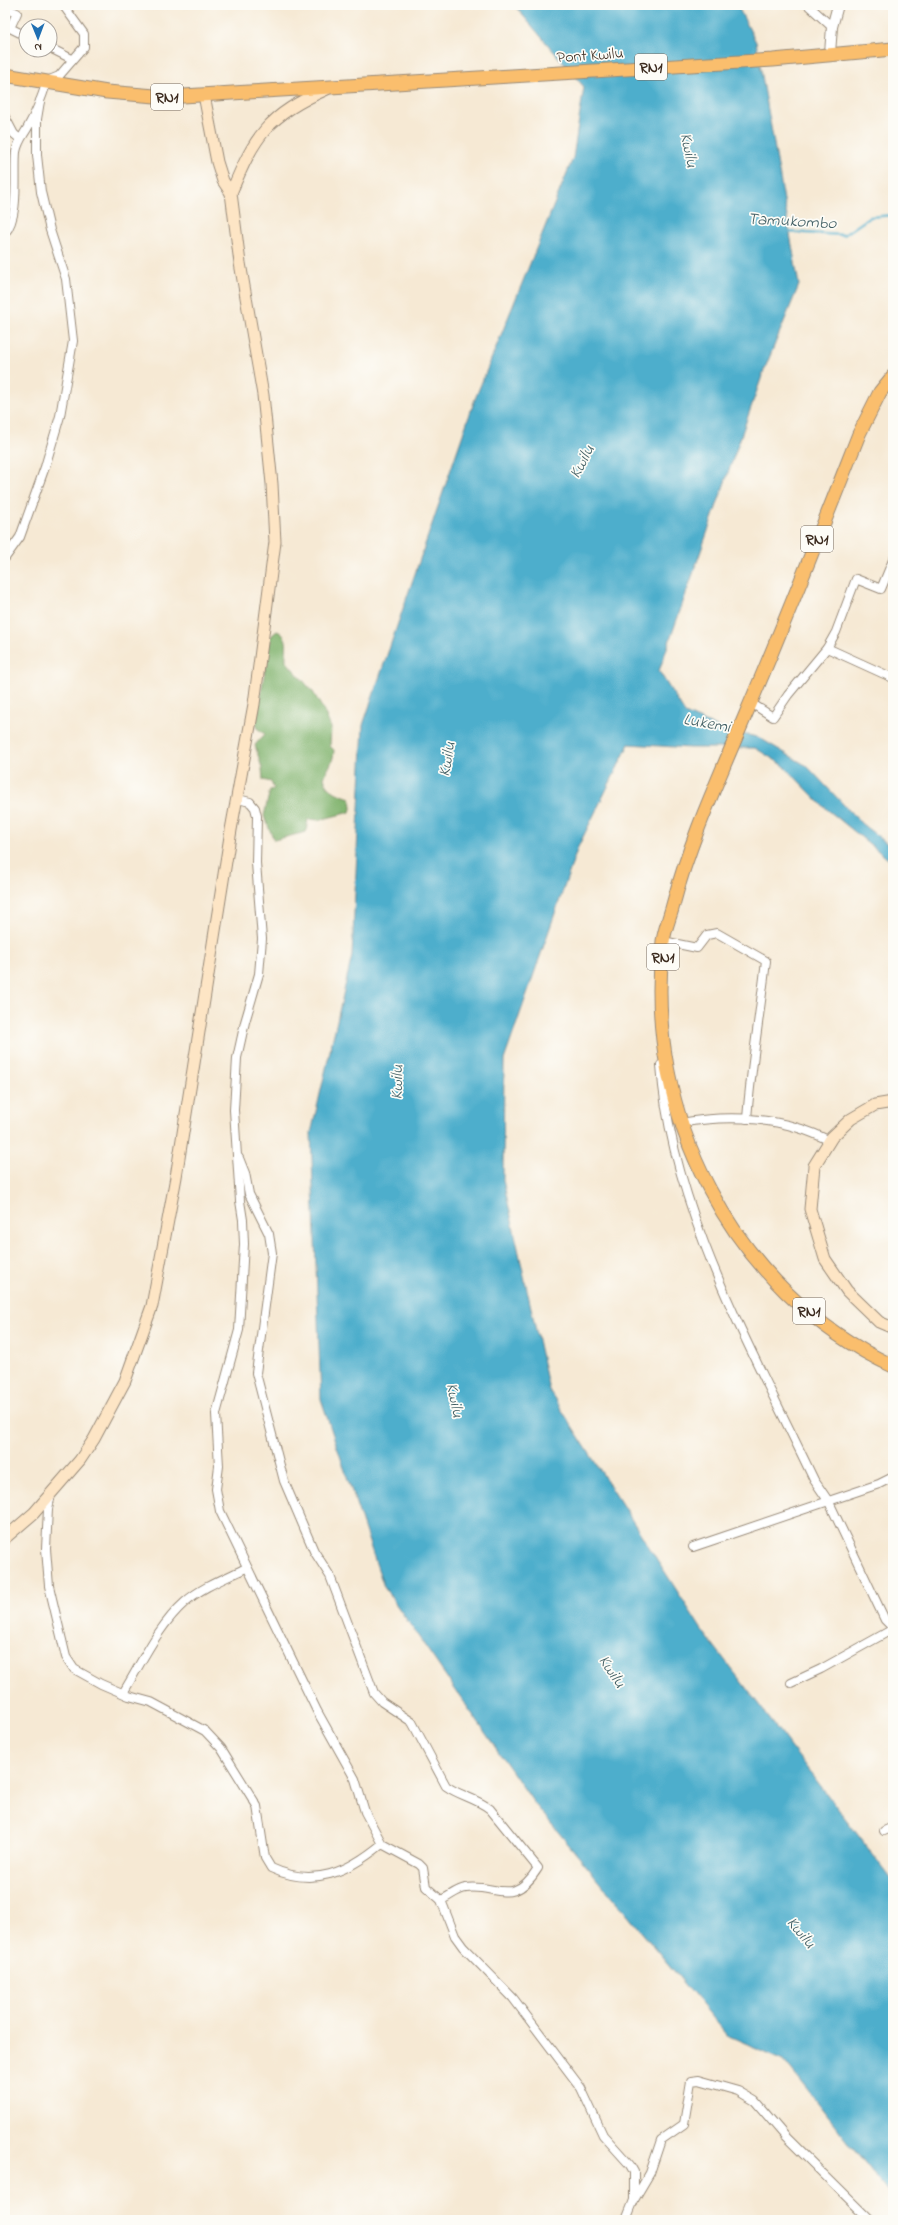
<svg xmlns="http://www.w3.org/2000/svg" width="898" height="2225" font-family="'Indie Flower',sans-serif">
<style>
.forest{fill:#7fb26c;stroke:#5d6e45}
.water{fill:#4daecc;stroke:#446c75}
.lines{fill:none;stroke-linecap:round;stroke-linejoin:round}
.stream{stroke:#4daecc;stroke-width:2.5}
.minor-casing{stroke:#988a79;stroke-width:10}
.tertiary-casing{stroke:#988a79;stroke-width:12}
.secondary-casing{stroke:#988a79;stroke-width:13}
.trunk-casing{stroke:#988a79;stroke-width:15}
.minor{stroke:#fff;stroke-width:8}
.tertiary{stroke:#fff;stroke-width:10}
.secondary{stroke:#fde5c5;stroke-width:11}
.trunk{stroke:#fabe6d;stroke-width:13}
.labels{text-anchor:middle;stroke-width:3.5;stroke-linejoin:round;paint-order:stroke}
.shield{fill:#fdfcf7;stroke:#75695f;stroke-width:1}
.shield-label{font-size:15px;font-weight:bold;fill:#3b2a1e}
.street-label{font-size:16px;fill:#3b2a1e;stroke:#fdfcf7}
.water-label{font-size:17px;font-style:italic;fill:#425f64;stroke:#fdfcf7}
</style>
<rect width="100%" height="100%" fill="#fdfcf7"/>
<filter id="ink" filterUnits="userSpaceOnUse"><feTurbulence type="fractalNoise" baseFrequency=".025" numOctaves="2"/><feDisplacementMap in="SourceGraphic" scale="8" xChannelSelector="R" yChannelSelector="G"/><feConvolveMatrix kernelMatrix="1 2 1 2 8 2 1 2 1" color-interpolation-filters="sRGB"/></filter>
<filter id="wash" filterUnits="userSpaceOnUse"><feTurbulence type="fractalNoise" baseFrequency=".012" numOctaves="4" result="noise"/><feDisplacementMap in="SourceGraphic" scale="16" xChannelSelector="R" yChannelSelector="G"/><feGaussianBlur stdDeviation="0.9" result="paint"/><feColorMatrix in="noise" values="0 0 0 0 0 0 0 0 0 0 0 0 0 0 0 0 0 1.4 0 .05"/><feComposite in="paint" operator="in"/></filter>
<g filter="url(#wash)">
<rect width="100%" height="100%" fill="#f6e9d4"/>
<path class="forest" d="M277,631c14,6 8,18 9,30l27,31 11,19 7,17 -1,18 4,4c-1,15 -6,16 -10,28 3,13 15,16 26,20l2,7 -2,7 -31,8 -11,-1 -2,13 -32,8 -10,-24 6,-26 4,-1 -3,-7 -8,-2 -1,-12 -7,-23 10,-11 -7,-5 -2,-7 15,-86z"/>
<path class="water" d="M514,5h223l19,37 43,243 -36,88 -104,298 26,42 41,18 32,6 49,29 55,58 31,24v15l-70,-57 -40,-41 -28,-17h-65l-61,-4 -51,103 -74,213 -1,120 46,210 153,240 191,251v317l-109,-137 -55,-24 -195,-234 -150,-216 -63,-188 -10,-266 41,-177 11,-231 112,-326 98,-241 11,-71z"/>
<g class="lines">
<path class="stream" d="M787,232l57,3 26,-18 23,-2"/>
</g>
</g>
<g filter="url(#ink)">
<g class="lines">
<g class="minor-casing">
<g id="minor">
<path d="M808,5l24,22"/>
<path d="M5,8l12,5 -7,15 16,8"/>
<path d="M50,48l22,11"/>
<path d="M5,117l9,17 6,5"/>
<path d="M5,233c15,-17 9,-59 11,-81 2,-11 7,-16 12,-25 8,-14 14,-30 19,-46l12,-5 25,-29v-13l-21,-29"/>
<path d="M5,558l15,-21 25,-70 15,-51 13,-75 -7,-62 -16,-49 -9,-38 -4,-37v-36l3,-18"/>
<path d="M827,648l66,30"/>
<path d="M751,703l22,14 15,-22 39,-47 9,-16 20,-53 25,10 12,-29"/>
<path d="M238,799l12,3 5,6 2,8 -1,47 6,76 -3,35 -14,48 -8,36 -3,52 6,91 3,19 1,24 -5,86 -23,84 3,52 -3,23 4,22 97,200 38,68 10,33 17,32 37,20 4,4 3,19 15,13 14,36 8,11 50,51 68,90 22,47 27,30 4,7v28"/>
<path d="M663,941l34,7 10,-13 10,-2 49,28c-6,53 -15,105 -19,158"/>
<path d="M661,1065c10,145 92,286 153,415l15,22 56,118 8,8"/>
<path d="M681,1123c49,-9 104,-6 149,18"/>
<path d="M239,1158l6,15 4,21 20,40 3,19 -16,120 28,108 30,70 16,25 44,117 8,9 30,20 34,64c14,10 30,12 44,23l48,59c-25,40 -41,16 -72,20 -9,1 -17,9 -25,12"/>
<path d="M51,1494l-3,15 -2,40 3,37 17,71 8,12 27,15 28,12 22,6 54,29 16,17 36,58 8,52 6,10c43,20 77,4 111,-24"/>
<path d="M693,1547l186,-63 14,-7"/>
<path d="M791,1683l30,-14 72,-40"/>
<path d="M123,1693c19,-31 35,-67 62,-91 17,-15 41,-24 61,-34"/>
<path d="M884,1831l9,-4"/>
<path d="M626,2220l8,-20 16,-27 11,-33 23,-16 7,-43 8,-1 39,11 17,10 30,35 85,84"/>
</g>
</g>
<g class="tertiary-casing">
<path id="tertiary" d="M830,53l2,-26 6,-22"/>
</g>
<g class="secondary-casing">
<g id="secondary">
<path d="M231,193c24,-58 37,-78 96,-104"/>
<path d="M893,1102l-18,3 -24,14 -19,18 -18,29 -4,43 15,50 22,32 32,31 14,6"/>
<path d="M5,1538l29,-25 46,-53 14,-21 31,-58 27,-75 24,-129 55,-347 23,-126 21,-162 -3,-58 -9,-89 -23,-132 -9,-70 -8,-12 -6,-19 -13,-67"/>
</g>
</g>
<g class="trunk-casing">
<g id="trunk">
<path d="M5,75l102,17 60,5 606,-37 120,-11"/>
<path d="M893,376l-13,16 -21,42c-37,94 -74,189 -114,282 -26,62 -55,124 -72,189 -3,12 -8,23 -10,36 -21,172 70,351 230,425"/>
</g>
</g>
<use href="#minor" class="minor"/>
<use href="#tertiary" class="tertiary"/>
<use href="#secondary" class="secondary"/>
<use href="#trunk" class="trunk"/>
</g>
</g>
<g class="labels">
<g class="shield">
<rect x="635" y="54" width="32" height="26" rx="3"/>
<rect x="151" y="84" width="32" height="26" rx="3"/>
<rect x="801" y="526" width="32" height="26" rx="3"/>
<rect x="647" y="944" width="32" height="26" rx="3"/>
<rect x="793" y="1298" width="32" height="26" rx="3"/>
</g>
<g class="shield-label">
<text x="651" y="72">RN1</text>
<text x="167" y="102">RN1</text>
<text x="817" y="544">RN1</text>
<text x="663" y="962">RN1</text>
<text x="809" y="1316">RN1</text>
</g>
<g class="street-label">
<text transform="translate(590 54) rotate(-4)" y="6">Pont Kwilu</text>
</g>
<g class="water-label">
<text transform="translate(690 150) rotate(79)" y="6">Kwilu</text>
<text transform="translate(792 220) rotate(3)" y="6">Tamukombo</text>
<text transform="translate(581 461) rotate(-62)" y="6">Kwilu</text>
<text transform="translate(707 722) rotate(10)" y="6">Lukemi</text>
<text transform="translate(446 759) rotate(-80)" y="6">Kwilu</text>
<text transform="translate(396 1082) rotate(-88)" y="6">Kwilu</text>
<text transform="translate(456 1400) rotate(79)" y="6">Kwilu</text>
<text transform="translate(613 1671) rotate(57)" y="6">Kwilu</text>
<text transform="translate(802 1932) rotate(51)" y="6">Kwilu</text>
</g>
</g>
<rect width="898" height="2225" fill="none" stroke="#fdfcf7" stroke-width="20"/>
<g transform="translate(38 38) rotate(179)"><circle r="19" fill="#fdfcf7" stroke="#afa8a0"/>
<path d="M0-3L7 15L0 10L-7 15Z" fill="#1f6fb2"/>
<text y="-6" font-size="11" font-weight="bold" text-anchor="middle" fill="#3b2a1e">N</text>
</g>
</svg>
